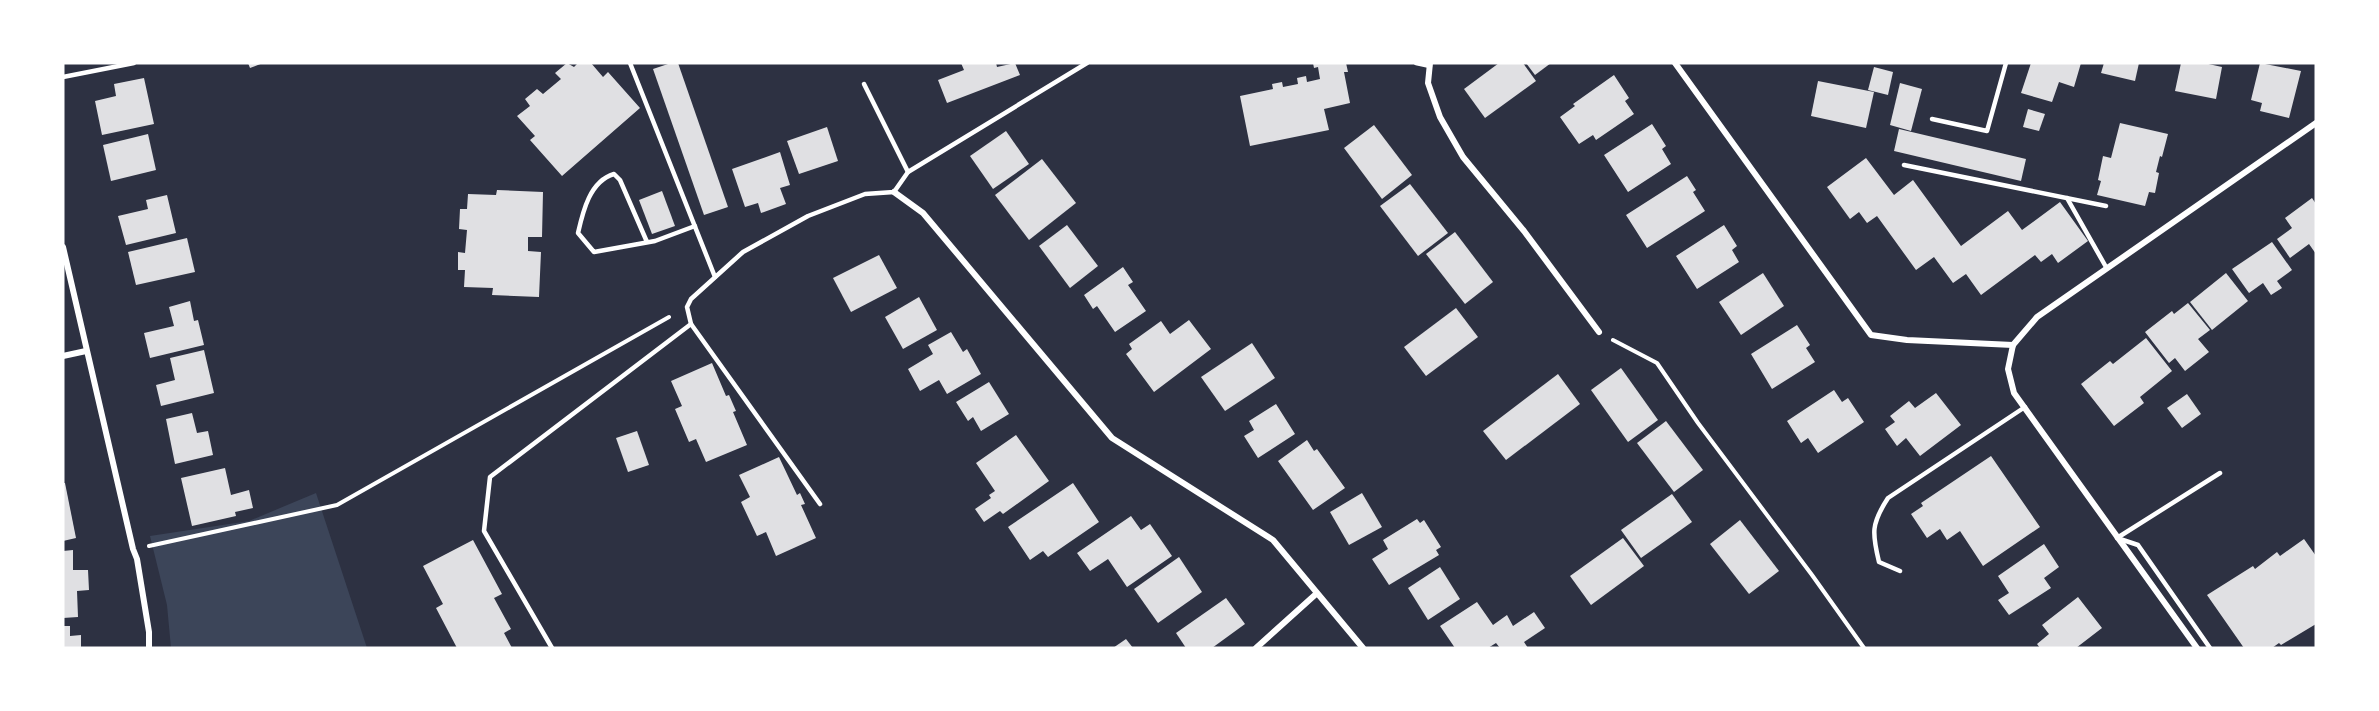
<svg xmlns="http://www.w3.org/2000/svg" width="2379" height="711" font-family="'Alegreya Sans',sans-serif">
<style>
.green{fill:#3c4559}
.building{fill:#e0e0e3}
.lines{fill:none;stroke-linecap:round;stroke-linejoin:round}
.path{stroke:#fff;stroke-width:4}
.service{stroke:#fff;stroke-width:4.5}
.minor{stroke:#fff;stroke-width:6}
</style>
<rect width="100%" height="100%" fill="#2d3142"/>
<path class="green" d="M316,493l51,155h-196l-4,-43 -17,-69 99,-15z"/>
<g class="building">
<path d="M248,63h15l-13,5z"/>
<path d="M567,63l7,4 4,-4h13l12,14 5,-5 32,36 -78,68 -32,-36 5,-4 -18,-20 13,-10 -5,-7 12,-10 6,5 18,-15 -6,-6z"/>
<path d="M671,63h7l50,144 -24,8 -51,-146z"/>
<path d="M961,63h35l1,4 18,-4 5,12 -73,28 -9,-23 26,-10z"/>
<path d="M1313,63h33l2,9h-4l6,31 -26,6 5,21 -79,16 -10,-50 33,-7 -1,-5 10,-2 1,5 15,-3 -1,-6 9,-2 1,6 13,-3 -2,-12 -4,1z"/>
<path d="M1499,63h24l13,18 -51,37 -21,-29z"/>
<path d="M1526,63h25l-16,12z"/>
<path d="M2031,63h50l-7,24 -15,-5 -7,20 -31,-9z"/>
<path d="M2104,63h35l-4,18 -34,-8z"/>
<path d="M2181,63h23l18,4 -6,32 -41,-8z"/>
<path d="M2260,63l41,8 -12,47 -29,-7 2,-8 -11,-3z"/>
<path d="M1874,67l19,5 -5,23 -20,-5z"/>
<path d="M1614,75l15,23 -4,3 9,13 -38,26 -3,-5 -14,9 -19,-27 15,-11 -2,-2z"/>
<path d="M144,78l10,46 -52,11 -7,-34 21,-5 -2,-12z"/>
<path d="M1818,81l56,11 -8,36 -55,-12z"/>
<path d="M1900,83l22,6 -11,42 -21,-6z"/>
<path d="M2028,109l17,5 -6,17 -16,-4z"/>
<path d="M2120,123l48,11 -6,23 -2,-1 -4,16 3,1 -4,20 -6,-1 -4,14 -48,-11 4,-14 -3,-1 5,-24 8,2z"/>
<path d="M1652,124l14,22 -4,3 9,15 -43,28 -24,-37z"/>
<path d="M1374,125l38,50 -30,24 -38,-51z"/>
<path d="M827,127l11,34 -39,13 -12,-33z"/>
<path d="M1899,129l127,30 -5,22 -127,-30z"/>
<path d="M1006,131l23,33 -36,25 -23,-33z"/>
<path d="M148,134l8,36 -45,11 -8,-36z"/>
<path d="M780,152l10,33 -10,3 6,16 -25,9 -3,-10 -13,4 -13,-38z"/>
<path d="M1866,158l28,37 19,-15 48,66 47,-35 14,19 38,-28 28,39 -30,22 -6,-9 -11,8 -6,-7 -54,40 -15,-21 -13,9 -19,-26 -18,13 -39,-54 -10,7 -8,-11 -9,7 -23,-32z"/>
<path d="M1042,159l34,44 -47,37 -34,-45z"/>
<path d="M1687,176l9,14 -3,2 12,19 -58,37 -21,-33z"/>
<path d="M1410,184l38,49 -30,23 -38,-50z"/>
<path d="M497,190l46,2 -1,45h-14v14l13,1 -2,45 -47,-2 1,-7 -29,-1 1,-17h-7v-18l7,1 2,-23 -8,-1 1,-20h7l1,-15 28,1z"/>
<path d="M662,191l13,35 -23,8 -13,-34z"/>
<path d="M167,195l9,38 -50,12 -8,-29 30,-7 -2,-9z"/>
<path d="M2312,198l4,6v50l-7,-10 -19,14 -13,-19 15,-11 -7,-10z"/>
<path d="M1067,225l31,41 -28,22 -31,-42z"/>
<path d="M1724,225l13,21 -5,4 7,12 -42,27 -21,-33z"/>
<path d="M1455,232l38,50 -28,22 -39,-50z"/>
<path d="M187,238l8,34 -59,13 -8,-33z"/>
<path d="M2272,242l20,28 -15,11 5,7 -11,7 -8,-12 -14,10 -17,-24z"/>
<path d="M879,255l18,33 -46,24 -18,-34z"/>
<path d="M1123,267l10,15 -5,3 18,26 -31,21 -18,-26 -4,3 -9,-14z"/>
<path d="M1763,273l21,33 -43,29 -22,-33z"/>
<path d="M2226,273l22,28 -36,29 -22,-28z"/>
<path d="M919,297l18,33 -34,19 -18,-32z"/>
<path d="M190,301l4,20 4,-1 6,25 -54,13 -6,-25 30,-7 -5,-19z"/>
<path d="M2188,303l22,27 -12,9 11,13 -24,19 -10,-13 -6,5 -24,-31 27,-21 2,3z"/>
<path d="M1456,308l22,29 -52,39 -22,-29z"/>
<path d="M1189,320l22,29 -57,43 -28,-38 6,-5 -3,-5 32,-23 9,13z"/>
<path d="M1797,325l13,20 -4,3 9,14 -43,27 -21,-35z"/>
<path d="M951,332l12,20 4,-3 14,25 -34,20 -8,-14 -19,11 -12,-22 25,-15 -5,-9z"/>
<path d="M2146,338l26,33 -32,26 4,6 -30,23 -33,-42 29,-23 3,3z"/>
<path d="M1252,343l23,35 -50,33 -24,-34z"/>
<path d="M204,350l10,43 -53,13 -5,-21 19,-5 -5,-22z"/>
<path d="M712,363l14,33 3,-1 7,16 -3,1 14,33 -41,17 -10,-23 -7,3 -14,-33 7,-3 -11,-25z"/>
<path d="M1621,368l37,52 -30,22 -37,-52z"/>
<path d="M1558,374l22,30 -74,56 -23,-29z"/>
<path d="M989,382l20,32 -28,17 -8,-14 -5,4 -12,-19z"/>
<path d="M1834,390l8,12 6,-4 16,24 -46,31 -10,-15 -7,5 -14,-22z"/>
<path d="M1936,393l25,32 -41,31 -14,-18 -9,8 -12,-17 10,-7 -5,-6 19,-15 6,7z"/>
<path d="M2187,394l14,20 -19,14 -15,-20z"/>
<path d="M1276,404l19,30 -37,24 -14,-22 10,-6 -5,-9z"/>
<path d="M192,413l5,20 11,-2 5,24 -38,9 -9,-45z"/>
<path d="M1666,421l37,49 -29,22 -37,-49z"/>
<path d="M637,431l12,34 -21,7 -12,-34z"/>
<path d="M1016,435l33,46 -46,33 -3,-3 -16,11 -9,-13 16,-11 -2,-3 6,-4 -19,-28z"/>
<path d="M1307,440l7,11 3,-2 28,39 -32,22 -35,-49z"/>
<path d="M1991,456l49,71 -57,39 -23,-35 -13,9 -7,-11 -13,9 -16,-24 12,-8 -2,-3z"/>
<path d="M779,457l18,38 3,-2 5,11 -4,1 15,33 -40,18 -10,-24 -9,4 -16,-34 9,-5 -11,-22z"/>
<path d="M225,468l6,27 18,-5 4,18 -18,4 1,4 -44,10 -11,-48z"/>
<path d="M63,483h2l11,55 -13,3z"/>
<path d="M1073,483l26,39 -51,35 -5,-6 -13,9 -22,-33z"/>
<path d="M1362,493l20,34 -33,18 -19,-33z"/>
<path d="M1672,494l20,28 -51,36 -20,-28z"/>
<path d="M1131,516l10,14 9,-6 22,32 -45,31 -19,-28 -18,12 -13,-18z"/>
<path d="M1417,519l3,4 4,-3 17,27 -5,3 3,5 -50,30 -17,-26 16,-10 -5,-9z"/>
<path d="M1740,520l39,51 -30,23 -39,-50z"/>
<path d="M1623,538l21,28 -53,39 -21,-29z"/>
<path d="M2304,539l12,17v68l-35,21 -2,-2 -7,5h-28l-37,-53 46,-29 2,3 22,-17 3,4z"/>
<path d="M473,540l29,54 -8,4 17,31 -7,4 8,15h-55l-21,-40 7,-4 -20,-38z"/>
<path d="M2044,544l15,23 -15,11 7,10 -42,27 -11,-15 11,-7 -11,-17z"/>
<path d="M73,550v20h15l1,20 -12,1 1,26 -15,1v-67z"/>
<path d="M1179,557l23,35 -44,31 -24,-34z"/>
<path d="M1440,567l20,32 -32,21 -20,-32z"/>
<path d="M2078,597l24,31 -26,20h-36l-3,-4 12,-10 -7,-9z"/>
<path d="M1226,598l19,26 -33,24h-26l-10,-15z"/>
<path d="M1477,602l16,23 14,-10 6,11 21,-14 11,16 -21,14 4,6h-28l-4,-5 -8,5h-33l-15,-22z"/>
<path d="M63,626h7v10l11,-1v13h-18z"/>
<path d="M1126,639l7,9h-20z"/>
</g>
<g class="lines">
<g class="path">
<path d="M1613,340l44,23 41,60 114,152 52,73"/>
<path d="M149,546l188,-41 332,-188"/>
</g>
<g class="service">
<path d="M630,63l85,214"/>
<path d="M1416,63l14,3"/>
<path d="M63,77l71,-14"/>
<path d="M864,84l44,88"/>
<path d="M1932,119l55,12 19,-68"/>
<path d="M1904,165l202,41"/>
<path d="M2067,198l39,69"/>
<path d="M647,242l-27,-62 -6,-6c-24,7 -31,37 -36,59l16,19 61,-11 40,-15"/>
<path d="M691,324l129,180"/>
<path d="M2117,538l103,-65"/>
<path d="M2120,539l18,6 72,103"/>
<path d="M1900,571l-21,-9c-7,-29 -8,-38 9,-64l137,-91"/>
<path d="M552,648l-68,-117 6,-54 201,-153 -4,-17 4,-8 52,-47 65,-36 57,-22 29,-2 14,-20 179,-109"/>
</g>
<g class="minor">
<path d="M1430,63l-2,20 12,34 23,40 61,74 75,101"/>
<path d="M1675,63l196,272 36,5 106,5"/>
<path d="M894,192l29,21 189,225 161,102 90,108"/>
<path d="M63,247l70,302 4,10 12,73v16"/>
<path d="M63,356l23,-5"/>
<path d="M1256,648l60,-54"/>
<path d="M2197,648l-183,-255 -6,-24 5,-24 24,-28 279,-194"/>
</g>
</g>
<rect width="2379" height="711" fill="none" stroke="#ffffff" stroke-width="129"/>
</svg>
